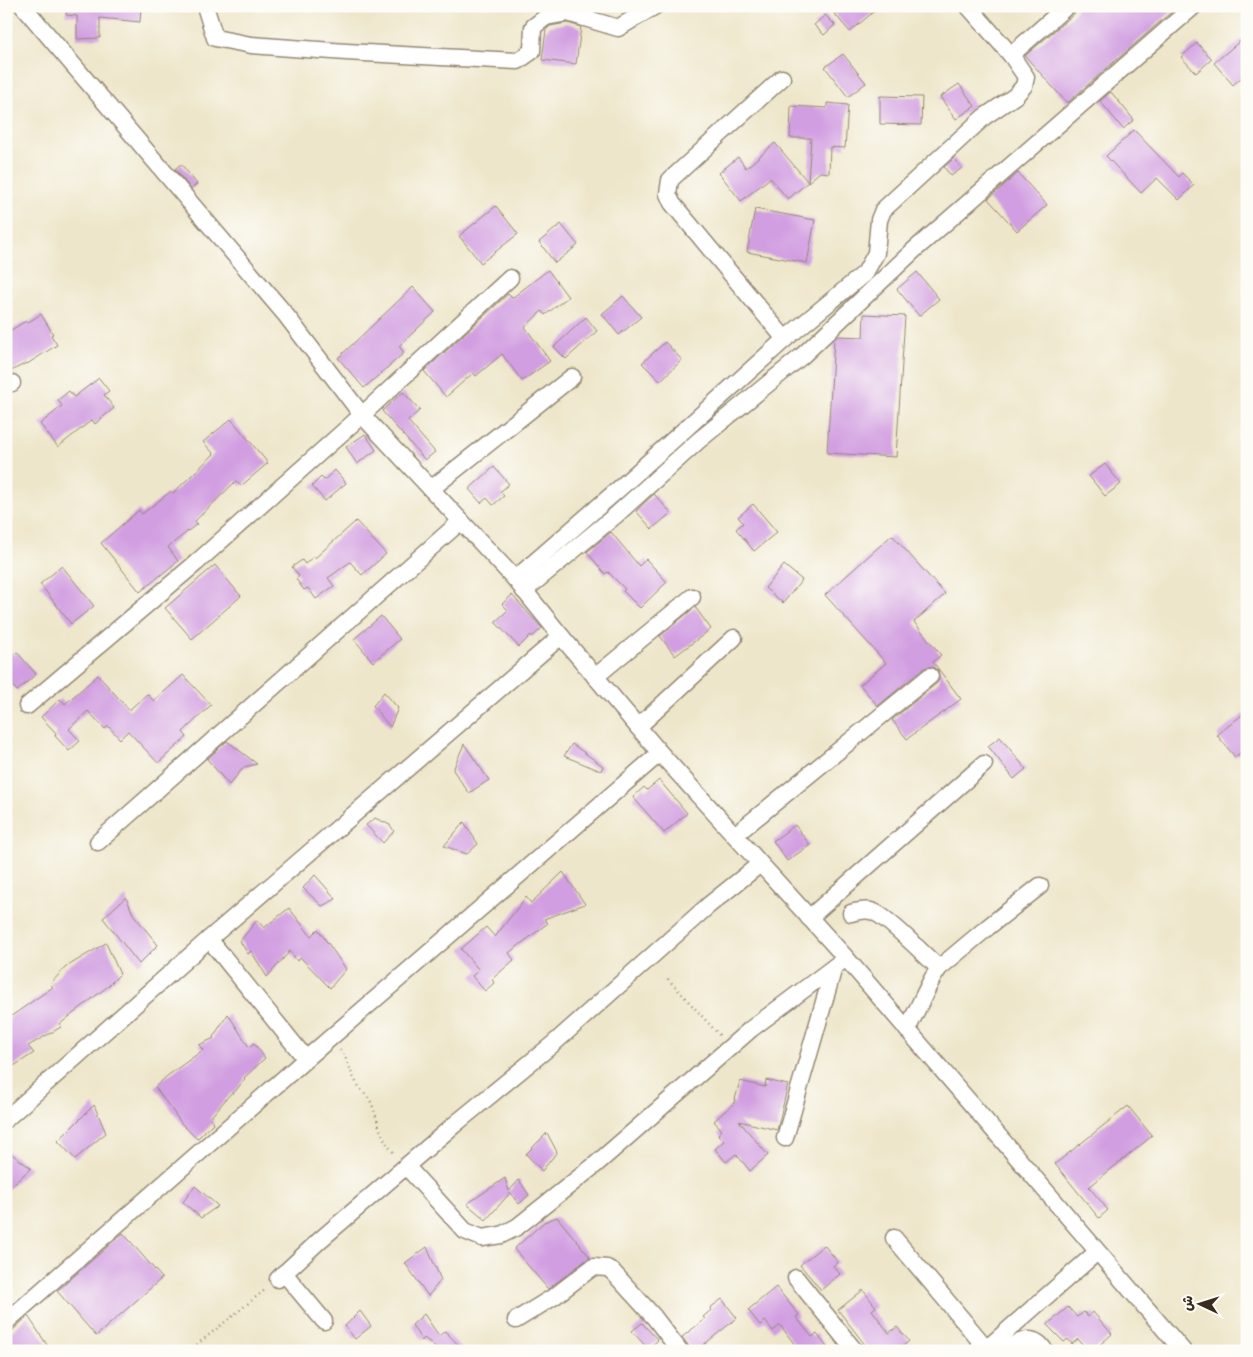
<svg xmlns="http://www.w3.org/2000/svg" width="1253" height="1357" font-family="'Patrick Hand','Playpen Sans Arabic',sans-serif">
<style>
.building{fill:#d19ee1}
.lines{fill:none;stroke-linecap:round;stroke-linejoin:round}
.minor-casing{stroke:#948874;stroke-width:19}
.path{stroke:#948874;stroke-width:2.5;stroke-dasharray:1 4;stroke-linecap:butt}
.minor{stroke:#fff;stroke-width:16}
</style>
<rect width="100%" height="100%" fill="#fdfcf7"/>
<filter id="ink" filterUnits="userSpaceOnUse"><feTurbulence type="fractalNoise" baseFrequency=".02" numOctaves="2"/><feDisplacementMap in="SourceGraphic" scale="10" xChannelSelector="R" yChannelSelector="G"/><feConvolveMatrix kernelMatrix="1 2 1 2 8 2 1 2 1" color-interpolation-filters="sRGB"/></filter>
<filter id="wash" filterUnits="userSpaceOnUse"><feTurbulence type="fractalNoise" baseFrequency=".0096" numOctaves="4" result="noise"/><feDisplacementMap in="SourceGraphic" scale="20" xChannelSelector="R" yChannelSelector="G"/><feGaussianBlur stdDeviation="1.12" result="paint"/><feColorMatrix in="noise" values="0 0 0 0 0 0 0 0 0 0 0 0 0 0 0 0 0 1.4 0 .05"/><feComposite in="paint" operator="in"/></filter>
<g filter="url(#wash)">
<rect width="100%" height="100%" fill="#eee6ca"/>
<g id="blocks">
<g class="building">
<path d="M67,6h74l-1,16 -40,-4v20l-23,1v-23l-11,-1z"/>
<path d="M840,6h40l-30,26 -17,-20z"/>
<path d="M1078,6h98l1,1 -110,96 -42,-47 49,-42z"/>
<path d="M825,15l10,10 -11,10 -10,-10z"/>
<path d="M567,23l14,4 -5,37 -34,-4 4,-30 4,-4z"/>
<path d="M1247,35v38l-14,12 -19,-22z"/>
<path d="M1197,43l15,16 -16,14 -15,-16z"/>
<path d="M843,54l23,29 -18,14 -23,-30z"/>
<path d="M959,84l16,22 -19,13 -16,-22z"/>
<path d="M1111,92l23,28 -11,9 -23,-28z"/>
<path d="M880,96l42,1 -1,28 -41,-1z"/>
<path d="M827,103l21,2 -3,43 -15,-1 -1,26 -9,-1 -32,27 -18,-21 -29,23 -22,-28 19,-16 8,11 29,-25 33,39 3,-44h-21l1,-32 36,2z"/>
<path d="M1134,130l45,47 3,-4 12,12 -15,15 -22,-22 -16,15 -35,-37z"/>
<path d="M954,158l8,10 -11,8 -7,-9z"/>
<path d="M181,164l16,20 -6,5 -16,-20z"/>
<path d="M1018,173l29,32 -30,26 -29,-32z"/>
<path d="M496,206l22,28 -37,29 -22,-27z"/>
<path d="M755,209l60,11 -8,43 -60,-11z"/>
<path d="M561,224l17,21 -23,18 -16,-21z"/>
<path d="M548,270l20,27 -23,18 -3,-4 -17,16 25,34 -28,20 -20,-27 -26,22 -3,-3 -27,24 -22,-26 84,-77 4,4z"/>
<path d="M917,272l22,27 -20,17 -22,-27z"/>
<path d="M413,287l22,25 -36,34 5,7 -40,35 -26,-30z"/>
<path d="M623,296l18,21 -22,18 -17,-21z"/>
<path d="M41,314l12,20 -2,1 6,10 -30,19 -1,-1 -20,11v-41l20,-12 1,2z"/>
<path d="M864,314l41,2 -9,141 -69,-4 7,-114 4,-3 25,1z"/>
<path d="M586,317l11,14 -31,28 -12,-12z"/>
<path d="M665,342l17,18 -22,21 -18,-18z"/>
<path d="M99,378l10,13 -5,4 10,13 -19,16 -3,-4 -34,27 -18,-23 22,-18 -4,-6 11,-9 5,6z"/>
<path d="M403,392l17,18 -12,11 27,31 -10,8 -43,-49z"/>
<path d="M231,419l37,44 -27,23 -5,-5 -41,40 2,3 -29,23 10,14 -38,31 -39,-49 38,-33 3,4 29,-23 2,2 41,-39 -11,-12z"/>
<path d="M365,434l11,16 -19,14 -11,-17z"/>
<path d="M1105,464l16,20 -16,12 -16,-20z"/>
<path d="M494,467l15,17 -9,8 4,4 -11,9 -6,-7 -6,5 -12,-14z"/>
<path d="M335,470l11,13 -21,18 -13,-15 9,-9 3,3z"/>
<path d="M654,494l17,19 -19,16 -16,-18z"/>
<path d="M753,504l24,28 -23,19 -18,-22 7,-6 -5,-6z"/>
<path d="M356,521l30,33 -24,21 -12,-13 -22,16 6,8 -18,13 -8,-11 -4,2 -8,-11 3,-3 -7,-9 10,-7 3,4 9,-8 1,2z"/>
<path d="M611,532l28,34 7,-7 21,23 -27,26 -17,-17 2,-2 -17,-17 -3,2 -18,-22z"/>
<path d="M892,535l53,59 -31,28 27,33 -8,7 28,37 -54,40 -15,-19 45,-37 2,-4 -1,-9 -5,-3 -9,1 -46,38 -18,-21 26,-22 -61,-68z"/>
<path d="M215,565l26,31 -49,43 -27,-31z"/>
<path d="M784,565l18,15 -19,23 -18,-15z"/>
<path d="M62,566l32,40 -23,18 -31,-40z"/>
<path d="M512,595l30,33 -10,9 -1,-2 -12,12 -24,-25 13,-12 -6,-6z"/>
<path d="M695,607l16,22 -36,27 -15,-20z"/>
<path d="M381,616l19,23 -27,23 -19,-23z"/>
<path d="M6,646l8,9 3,-3 19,22 -19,17 -11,-12z"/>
<path d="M98,675l31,35 18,-16 7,7 29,-26 28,30 -28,27 4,5 -29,26 -30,-32 -8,8 -12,-13 -3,3 -17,-18 -19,18 11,12 -11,10 -14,-15 1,-3 -15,-16 19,-18 5,5z"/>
<path d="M384,692l14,16 -8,19 -17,-21z"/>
<path d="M1247,711v37l-12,9 -18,-22z"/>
<path d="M1000,737l26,32 -12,10 -26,-33z"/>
<path d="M227,741l30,23 -13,3 -15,18 -22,-26z"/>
<path d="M464,744l25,36 -20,13 -16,-23z"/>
<path d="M572,744l31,22 -2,5 -37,-15z"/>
<path d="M659,780l28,33 -23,20 -31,-36 11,-10 3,3z"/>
<path d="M375,818l15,7 4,6 -11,12 -17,-18z"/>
<path d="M464,822l14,22 -11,10 -23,-8z"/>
<path d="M795,825l15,20 -23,16 -14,-20z"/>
<path d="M563,872l22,32 -41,15 4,4 -39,30 5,7 -22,19 2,4 -9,8 -13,-15 7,-6 -18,-21 25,-22 9,10 31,-40 5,6z"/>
<path d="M315,875l21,24 -14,7 -19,-18z"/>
<path d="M126,897l7,17 25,31 -19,19 -36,-46z"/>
<path d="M289,908l22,28 7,-7 28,40 -16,19 -29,-30 -4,3 -7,-10 -23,26 -16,-26 -3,3 -8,-13 17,-21 7,8z"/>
<path d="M106,943l14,31 -13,13 -47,37 1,3 -33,19 6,7 -28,18v-49l4,-5 43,-30 -3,-3 16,-17z"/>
<path d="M228,1014l21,33 5,-4 11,15 -21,20 1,1 -12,15 -1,-2 -22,26 4,4 -17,17 -15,-15 -27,-37 12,-11 36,-26 -4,-5 15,-7 -1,-1z"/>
<path d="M766,1080l22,5 -11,45 -38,-9 29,34 -18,16 -14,-17 -10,8 -11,-13 9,-8 -6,-7 4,-4 -8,-9 20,-18 6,-22 25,6z"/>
<path d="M94,1105l12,28 -31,26 -17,-18z"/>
<path d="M1128,1106l24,30 -63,51 19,23 -9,8 -44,-54z"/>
<path d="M547,1133l10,19 -15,19 -16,-17z"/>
<path d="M6,1150l25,18 -25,23z"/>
<path d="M505,1178l4,13 10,-11 10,15 -10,9 -9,-11 -24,27 -19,-16z"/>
<path d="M195,1186l23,20 -17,12 -18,-16z"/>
<path d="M557,1217l33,40 -42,32 -34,-40 30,-27z"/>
<path d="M123,1233l39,45 -66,58 -39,-45z"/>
<path d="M824,1245l14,17 -5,4 7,8 -19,16 -21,-25z"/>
<path d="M427,1247l14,33 -13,16 -23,-33z"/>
<path d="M776,1287l23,28 -3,2 16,20 5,-3 13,17h-34l2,-2 -18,-24 -7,6 -8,-10 -5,4 -12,-15z"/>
<path d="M863,1290l13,17 -4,3 17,23 8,-6 12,14 -12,10h-27l-32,-41z"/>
<path d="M722,1299l15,19 -41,33h-6l-2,-6 -6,-8 23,-18 -2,-2 8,-7 -1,-2z"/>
<path d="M1068,1307l9,10 7,-5 4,5 5,-5 19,22 -19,17h-5l-10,-12 -6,5 -4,-5 -4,3 -17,-17z"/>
<path d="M360,1311l11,15 -16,13 -10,-13z"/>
<path d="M424,1314l15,22 6,-5 19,20h-23l-17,-13 -2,3 -10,-16z"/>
<path d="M28,1316l23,35h-45v-19l7,-2z"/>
<path d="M642,1323l16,17 -10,9 -16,-18z"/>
</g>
</g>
</g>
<g filter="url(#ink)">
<use href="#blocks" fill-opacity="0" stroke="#948874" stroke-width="1"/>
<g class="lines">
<g class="minor-casing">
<g id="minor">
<path d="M23,6l262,308 77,101 153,164 46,57 99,117 186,205 337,393"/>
<path d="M205,6l10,32 36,7 95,7 172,9 14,-10 1,-24 13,-10 22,-4 50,15 37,-22"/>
<path d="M968,6l43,49 56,-49"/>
<path d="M782,78l-112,102 -2,14 4,9 113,136"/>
<path d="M6,384l6,-1"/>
<path d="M431,489l141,-112"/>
<path d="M515,579l106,-92 164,-148 80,-66 11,-20 3,-33 4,-10 101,-93 31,-21 9,-10 2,-9 -15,-22"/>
<path d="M524,591l92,-76 82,-74 104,-85 111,-105 281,-245"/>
<path d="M595,677l97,-80"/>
<path d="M27,706l169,-143 166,-148 148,-137"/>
<path d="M638,727l96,-89"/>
<path d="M735,835l195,-159"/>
<path d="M98,842l363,-321"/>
<path d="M851,913c7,-2 16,-4 23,-1 15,6 51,44 65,56"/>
<path d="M809,918l175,-154"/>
<path d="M209,939l97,120"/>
<path d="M907,1030l25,-51 7,-11 49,-41 52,-41"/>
<path d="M6,1119l203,-180 352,-303"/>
<path d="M785,1138l49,-171"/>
<path d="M406,1166l59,65 17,7 19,-3 16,-8 78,-62 156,-136 95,-71"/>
<path d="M894,1238l93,111"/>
<path d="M284,1273l40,48"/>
<path d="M796,1278l59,73"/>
<path d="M278,1279l42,-39 134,-115 99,-81 156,-139 51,-41"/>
<path d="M516,1320l39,-24 38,-29 14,1 5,3 42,46 26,34"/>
<path d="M6,1322l300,-263 354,-306"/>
<path d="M984,1351l113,-99"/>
<path d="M1006,1351c13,-11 28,-18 39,0"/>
</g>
</g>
<g class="path">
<path d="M668,979l53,58"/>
<path d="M340,1050c9,10 10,24 18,35 4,7 11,12 14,19 7,20 8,34 23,50"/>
<path d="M189,1351l77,-62"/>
</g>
<use href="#minor" class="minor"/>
</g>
</g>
<rect width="1253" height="1357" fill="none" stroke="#fdfcf7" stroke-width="25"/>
<g transform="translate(1200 1304) rotate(274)" stroke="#fdfcf7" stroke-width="4" paint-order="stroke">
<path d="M0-4L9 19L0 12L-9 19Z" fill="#3b2a1e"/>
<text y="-8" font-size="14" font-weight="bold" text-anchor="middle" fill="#3b2a1e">ش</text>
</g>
</svg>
